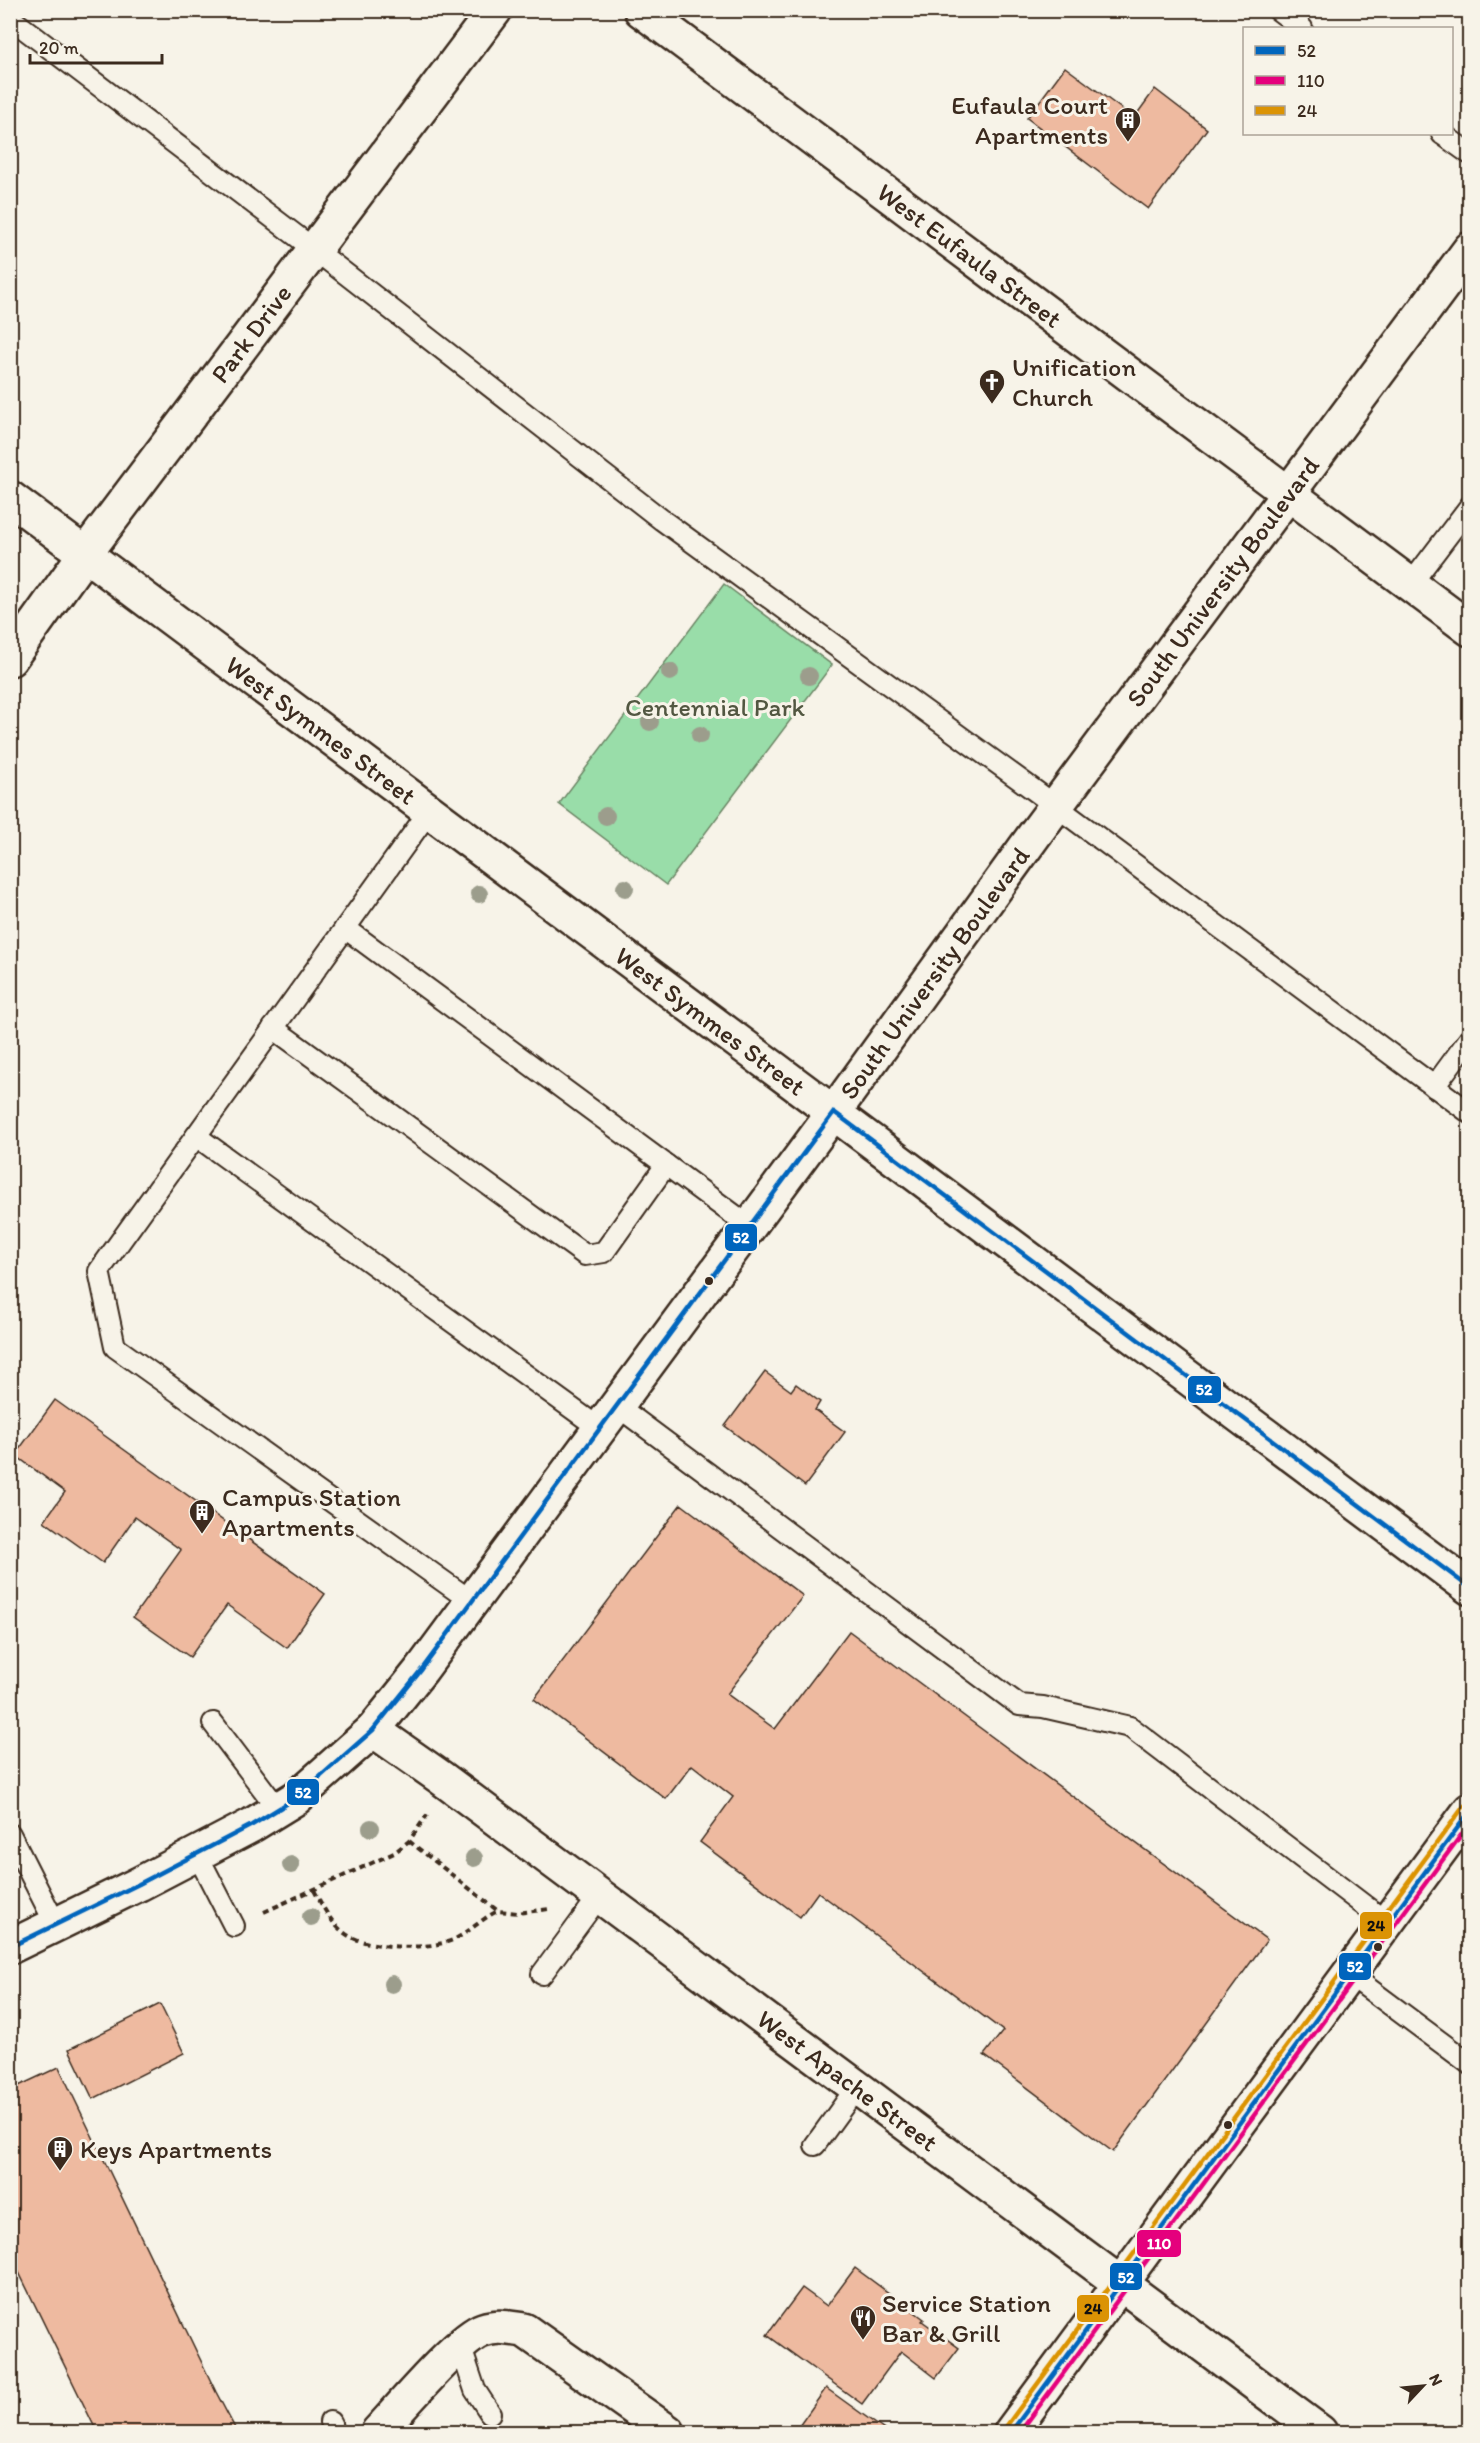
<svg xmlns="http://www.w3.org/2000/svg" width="1480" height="2443" font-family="Itim,sans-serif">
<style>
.green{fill:#99dda9;stroke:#6a8464;stroke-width:1.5}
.building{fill:#eebaa0;stroke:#3b2a1e;stroke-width:1.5}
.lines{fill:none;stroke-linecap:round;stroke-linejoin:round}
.service-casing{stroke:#3b2a1e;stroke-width:24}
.minor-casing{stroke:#3b2a1e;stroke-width:38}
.tertiary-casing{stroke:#3b2a1e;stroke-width:38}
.path{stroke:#3b2a1e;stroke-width:4;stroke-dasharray:6 4.5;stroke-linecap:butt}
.service{stroke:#f7f3e8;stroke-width:20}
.minor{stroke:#f7f3e8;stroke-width:33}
.tertiary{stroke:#f7f3e8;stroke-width:33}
.bus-1-casing{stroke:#f7f3e8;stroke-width:9}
.bus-2-casing{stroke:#f7f3e8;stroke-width:9}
.bus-3-casing{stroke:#f7f3e8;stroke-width:9}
.bus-1{stroke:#0065bd;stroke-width:4.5}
.bus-2{stroke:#e5007d;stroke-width:4.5}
.bus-3{stroke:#db9304;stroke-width:4.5}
.tree{fill:#9c9d8c}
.bus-dot{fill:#3b2a1e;stroke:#f7f3e8;stroke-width:2}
.labels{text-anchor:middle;stroke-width:6;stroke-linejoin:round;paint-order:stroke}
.poi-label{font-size:26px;fill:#3b2a1e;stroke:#f7f3e8;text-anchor:start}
.street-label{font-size:26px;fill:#3b2a1e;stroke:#f7f3e8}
.park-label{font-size:26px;fill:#525741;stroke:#f7f3e8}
.line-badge{stroke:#f7f3e8;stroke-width:2}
.badge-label{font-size:16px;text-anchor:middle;font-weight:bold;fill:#fff}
.pale-badge-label{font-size:16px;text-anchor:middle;font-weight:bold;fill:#111}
</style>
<rect width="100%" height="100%" fill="#f7f3e8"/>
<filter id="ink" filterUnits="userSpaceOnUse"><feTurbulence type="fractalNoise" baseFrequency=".0167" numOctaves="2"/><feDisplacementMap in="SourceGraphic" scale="12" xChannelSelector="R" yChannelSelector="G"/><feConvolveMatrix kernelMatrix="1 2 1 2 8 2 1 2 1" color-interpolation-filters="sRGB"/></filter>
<g filter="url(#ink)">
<path class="green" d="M724,584l108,81 -166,220 -107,-81z"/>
<g class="building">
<path d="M1065,67l69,51 21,-29 52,40 -59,80 -121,-91z"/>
<path d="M765,1372l26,19 5,-7 24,18 -5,8 30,22 -40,54 -80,-60z"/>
<path d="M55,1400l270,194 -38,54 -60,-43 -37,52 -57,-40 48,-67 -46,-33 -32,46 -59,-42 21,-29 -50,-37z"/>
<path d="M681,1504l122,92 -76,98 48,35 74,-98 418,309 -154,212 -129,-97 19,-24 -185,-139 -18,25 -100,-75 33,-45 -41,-32 -26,34 -132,-100z"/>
<path d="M160,2004l24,49 -91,46 -24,-50z"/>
<path d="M59,2067l157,325 21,40h-140l-87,-178v-164z"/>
<path d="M855,2268l69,51 -2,2 37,27 -23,30 -35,-27 -39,53 -95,-69 35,-47 25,18z"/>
<path d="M826,2388l61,44h-79l-9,-6z"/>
</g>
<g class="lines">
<g class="service-casing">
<g id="service">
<path d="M1278,10l24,18"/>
<path d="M10,18l305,232 347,270 394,286 414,307"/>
<path d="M1442,134l28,20"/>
<path d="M1410,585l60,-79"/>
<path d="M430,810l-331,461 16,76 356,254"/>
<path d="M345,928l404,298"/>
<path d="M273,1028l312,227 19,-3 62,-87"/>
<path d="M1434,1087l36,-49"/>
<path d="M196,1136l403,292"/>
<path d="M616,1405l403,300 24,2 87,20 256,195"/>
<path d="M213,1723l65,86"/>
<path d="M10,1834l46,91"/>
<path d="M197,1854l37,72"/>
<path d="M542,1974l58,-79"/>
<path d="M1349,1974l121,90"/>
<path d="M815,2145l42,-58"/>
<path d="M460,2345l15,45 15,23"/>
<path d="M330,2422l5,10"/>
</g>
</g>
<g class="minor-casing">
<g id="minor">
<path id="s1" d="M641,10l829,619"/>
<path id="s2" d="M10,498l1460,1090"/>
<path id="s3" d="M10,659l75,-105 410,-544"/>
<path id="s4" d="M373,1730l67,47 880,655"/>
<path d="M378,2432c20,-21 81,-94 105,-102 14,-5 26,-2 41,0l144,102"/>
</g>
</g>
<g class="tertiary-casing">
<g id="tertiary">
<path id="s5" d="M10,1947l129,-63 113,-59 44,-27 77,-68 49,-61 412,-557 201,-278 435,-585"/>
<path d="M1011,2432l459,-622"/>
</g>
</g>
<g class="path">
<path d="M409,1841l89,70 20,2 31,-4"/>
<path d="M314,1890c9,17 19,38 37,47 23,12 81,13 104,2 16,-8 27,-21 43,-28"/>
<path d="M264,1912l130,-59 15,-12 18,-26"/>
</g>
<use href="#service" class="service"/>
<use href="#minor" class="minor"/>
<use href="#tertiary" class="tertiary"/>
<g class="bus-1-casing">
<g id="bus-1">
<path d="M10,1947l129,-63 113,-59 44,-27 77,-68 49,-61 412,-557 636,476"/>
<path d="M1011,2432l459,-621"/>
</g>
</g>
<g class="bus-2-casing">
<path id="bus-2" d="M1020,2432l450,-609"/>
</g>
<g class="bus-3-casing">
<path id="bus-3" d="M1005,2428l459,-622"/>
</g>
<use href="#bus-1" class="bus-1"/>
<use href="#bus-2" class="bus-2"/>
<use href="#bus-3" class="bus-3"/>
</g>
<g class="tree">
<circle cx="670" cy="672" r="9"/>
<circle cx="809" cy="676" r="9"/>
<circle cx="650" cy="722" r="9"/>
<circle cx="700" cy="735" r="9"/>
<circle cx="606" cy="816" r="9"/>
<circle cx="625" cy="888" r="9"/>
<circle cx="479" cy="894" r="9"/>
<circle cx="371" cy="1828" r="9"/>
<circle cx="474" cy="1858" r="9"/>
<circle cx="291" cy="1865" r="9"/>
<circle cx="311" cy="1917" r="9"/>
<circle cx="392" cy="1984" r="9"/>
</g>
</g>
<defs>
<g id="building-pin" transform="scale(1.35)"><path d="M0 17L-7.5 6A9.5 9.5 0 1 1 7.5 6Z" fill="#3b2a1e" stroke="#f7f3e8"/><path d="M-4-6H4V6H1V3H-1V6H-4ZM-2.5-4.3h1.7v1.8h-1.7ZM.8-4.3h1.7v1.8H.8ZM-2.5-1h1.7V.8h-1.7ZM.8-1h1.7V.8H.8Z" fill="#fff"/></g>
<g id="church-pin" transform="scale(1.35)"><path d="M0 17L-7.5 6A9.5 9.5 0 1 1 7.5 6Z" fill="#3b2a1e" stroke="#f7f3e8"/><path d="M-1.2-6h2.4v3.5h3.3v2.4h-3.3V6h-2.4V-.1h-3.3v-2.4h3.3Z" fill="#fff"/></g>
<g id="restaurant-pin" transform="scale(1.35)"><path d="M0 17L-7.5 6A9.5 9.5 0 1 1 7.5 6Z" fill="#3b2a1e" stroke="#f7f3e8"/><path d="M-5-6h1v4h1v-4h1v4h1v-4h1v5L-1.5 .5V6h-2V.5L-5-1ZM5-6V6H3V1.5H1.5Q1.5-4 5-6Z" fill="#fff"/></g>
</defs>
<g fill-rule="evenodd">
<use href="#building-pin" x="1128" y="120"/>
<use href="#church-pin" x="992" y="382"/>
<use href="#building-pin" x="202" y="1512"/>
<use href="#building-pin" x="60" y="2149"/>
<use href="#restaurant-pin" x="863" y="2318"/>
</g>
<g class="bus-dot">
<circle cx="709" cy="1281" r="5"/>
<circle cx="1378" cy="1947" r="5"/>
<circle cx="1228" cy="2125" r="5"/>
</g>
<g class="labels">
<g class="poi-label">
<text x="1108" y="114" text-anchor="end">Eufaula Court<tspan x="1108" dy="30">Apartments</tspan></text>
<text x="1012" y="376">Unification<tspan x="1012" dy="30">Church</tspan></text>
<text x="222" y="1506">Campus Station<tspan x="222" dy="30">Apartments</tspan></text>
<text x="80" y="2158">Keys Apartments</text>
<text x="882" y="2312">Service Station<tspan x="882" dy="30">Bar &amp; Grill</tspan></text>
</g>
<g class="street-label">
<text dy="9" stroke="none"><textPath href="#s1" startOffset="410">West Eufaula Street</textPath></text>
<text dy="9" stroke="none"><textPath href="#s3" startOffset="405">Park Drive</textPath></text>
<text dy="9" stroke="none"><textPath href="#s5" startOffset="1854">South University Boulevard</textPath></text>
<text dy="9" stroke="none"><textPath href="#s2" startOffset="388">West Symmes Street</textPath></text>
<text dy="9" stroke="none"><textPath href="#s5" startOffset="1368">South University Boulevard</textPath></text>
<text dy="9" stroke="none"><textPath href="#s2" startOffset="874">West Symmes Street</textPath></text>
<text dy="9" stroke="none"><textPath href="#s4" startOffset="590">West Apache Street</textPath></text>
</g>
<g class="park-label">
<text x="715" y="716">Centennial Park</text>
</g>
</g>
<g class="line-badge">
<rect x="724" y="1223" width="34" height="29" rx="6" fill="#0065bd"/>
<rect x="1187" y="1375" width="35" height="29" rx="6" fill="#0065bd"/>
<rect x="286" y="1778" width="34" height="28" rx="6" fill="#0065bd"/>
<rect x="1359" y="1911" width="34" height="29" rx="6" fill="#db9304"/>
<rect x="1338" y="1952" width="34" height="29" rx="6" fill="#0065bd"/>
<rect x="1136" y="2229" width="46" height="29" rx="6" fill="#e5007d"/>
<rect x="1109" y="2262" width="34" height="29" rx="6" fill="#0065bd"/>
<rect x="1076" y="2294" width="34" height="29" rx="6" fill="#db9304"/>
</g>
<g class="badge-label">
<text x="741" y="1243">52</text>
<text x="1204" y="1395">52</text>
<text x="303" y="1798">52</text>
<text x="1355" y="1972">52</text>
<text x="1159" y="2249">110</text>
<text x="1126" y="2283">52</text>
</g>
<g class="pale-badge-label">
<text x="1376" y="1931">24</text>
<text x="1093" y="2314">24</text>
</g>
<rect width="1480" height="2443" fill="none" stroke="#f7f3e8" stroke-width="36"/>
<rect x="18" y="18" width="1444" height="2407" fill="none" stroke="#3b2a1e" stroke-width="2" filter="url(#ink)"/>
<rect x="1243" y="27" width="210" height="108" fill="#f7f3e8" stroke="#aca397" stroke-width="1.5"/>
<rect x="1255" y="46" width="30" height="9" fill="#0065bd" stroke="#aca397" stroke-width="1.5"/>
<text x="1297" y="57" font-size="18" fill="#3b2a1e">52</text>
<rect x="1255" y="76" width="30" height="9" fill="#e5007d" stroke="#aca397" stroke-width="1.5"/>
<text x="1297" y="87" font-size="18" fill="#3b2a1e">110</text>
<rect x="1255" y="106" width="30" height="9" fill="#db9304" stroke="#aca397" stroke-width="1.5"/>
<text x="1297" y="117" font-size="18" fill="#3b2a1e">24</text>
<g transform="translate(1423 2386) rotate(64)" stroke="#f7f3e8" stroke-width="4.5" paint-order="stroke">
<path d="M0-4.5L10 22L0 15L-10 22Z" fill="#3b2a1e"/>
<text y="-9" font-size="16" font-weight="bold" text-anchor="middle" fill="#3b2a1e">N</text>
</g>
<path d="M30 54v9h132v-9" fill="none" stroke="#3b2a1e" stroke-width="3"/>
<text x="39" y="54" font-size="18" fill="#3b2a1e" stroke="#f7f3e8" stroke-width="4.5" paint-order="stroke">20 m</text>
</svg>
